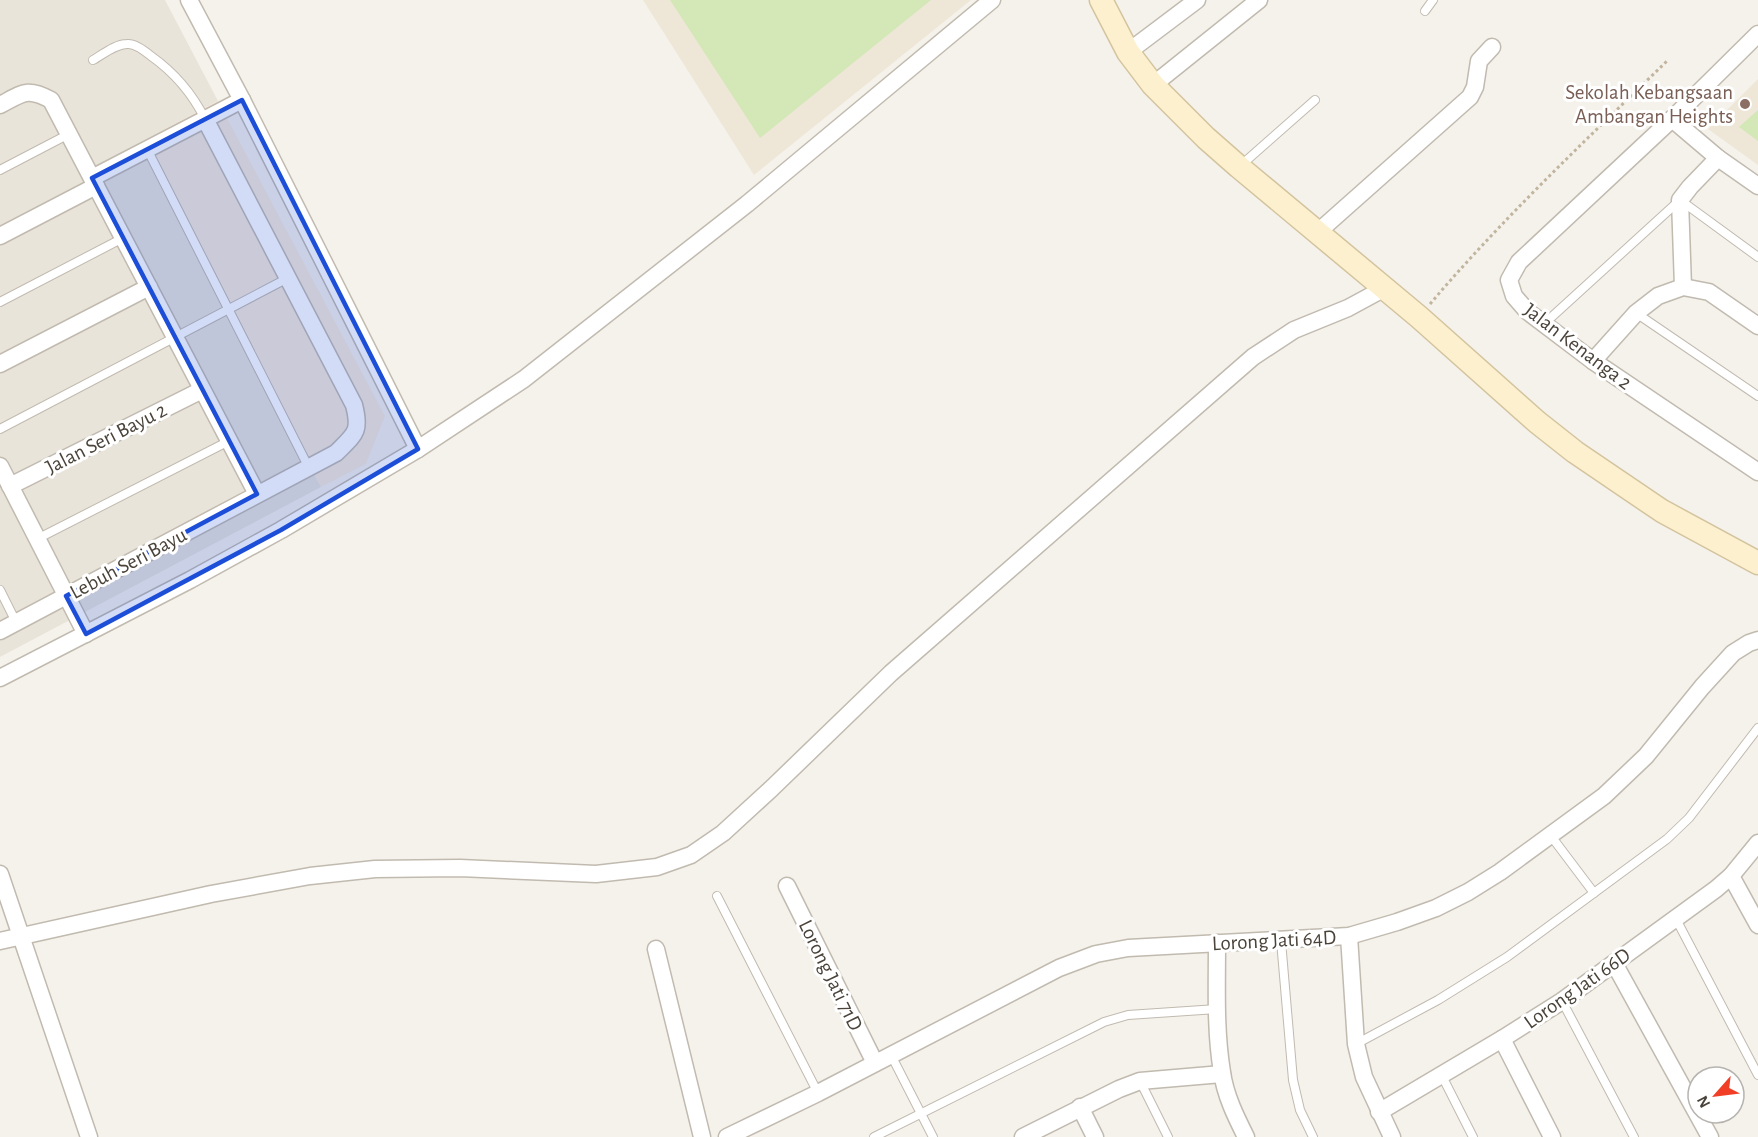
<svg xmlns="http://www.w3.org/2000/svg" width="1758" height="1137" font-family="'Alegreya Sans',sans-serif">
<style>
.residential{fill:#e9e4da}
.commercial{fill:#f5e9d9}
.education{fill:#eee7d7}
.green{fill:#d3e7b7}
.lines{fill:none;stroke-linecap:round;stroke-linejoin:round}
.service-casing{stroke:#c1baaf;stroke-width:10}
.minor-casing{stroke:#c1baaf;stroke-width:19}
.secondary-casing{stroke:#d3c49e;stroke-width:25}
.path{stroke:#c2b5a0;stroke-width:3;stroke-dasharray:3 3;stroke-linecap:butt}
.service{stroke:#fff;stroke-width:8}
.minor{stroke:#fff;stroke-width:16}
.secondary{stroke:#fdf0cf;stroke-width:22}
.marked{fill:#1d4ed8;fill-opacity:0.2;stroke:#1d4ed8;stroke-width:4.5;stroke-linejoin:round}
.education-dot{fill:#8d6e63;stroke:#fff;stroke-width:2}
.labels{text-anchor:middle;stroke-width:6;stroke-linejoin:round;paint-order:stroke}
.education-label{font-size:21px;fill:#785e54;stroke:#fff;text-anchor:end}
.street-label{font-size:21px;fill:#4a433a;stroke:#fff}
</style>
<rect width="100%" height="100%" fill="#f5f2ec"/>
<path class="residential" d="M0,0h165l53,101 -79,42 182,344 -321,170z"/>
<path class="commercial" d="M218,101l167,315 -19,48 -45,23 -182,-344z"/>
<g class="education">
<path d="M643,0h328l-217,175z"/>
<path d="M1758,79v86l-50,-36z"/>
</g>
<g class="green">
<path d="M670,0h261l-171,138z"/>
<path d="M1758,110v31l-19,-14z"/>
</g>
<g class="lines">
<g class="service-casing">
<g id="service">
<path d="M1425,11l8,-11"/>
<path d="M93,60c9,-5 22,-16 34,-16 8,-1 18,7 24,12 24,17 41,37 54,63"/>
<path d="M147,149l162,319"/>
<path d="M1239,167l76,-67"/>
<path d="M0,170l69,-36"/>
<path d="M0,302l123,-64"/>
<path d="M1636,313l122,83"/>
<path d="M1545,323l135,-123 78,57"/>
<path d="M0,429l288,-151"/>
<path d="M37,539l192,-98"/>
<path d="M0,590l16,32"/>
<path d="M1551,836l43,57"/>
<path d="M717,896l101,197"/>
<path d="M1676,919l82,156"/>
<path d="M1281,941l12,139 7,30 13,27"/>
<path d="M1562,1001l72,136"/>
<path d="M1356,1044l82,-44 69,-43 160,-118 22,-21 69,-90"/>
<path d="M891,1055l42,82"/>
<path d="M1442,1076l31,61"/>
<path d="M1140,1081l28,56"/>
<path d="M874,1137l230,-115 24,-7 89,-6"/>
</g>
</g>
<g class="minor-casing">
<g id="minor">
<path d="M189,0l53,100 176,349"/>
<path d="M1758,34l-86,85 -153,143 -10,18 5,16 13,15 66,50 165,111"/>
<path d="M1128,52l69,-52"/>
<path d="M1153,85l106,-85"/>
<path d="M0,105c23,-12 27,-18 51,-5l206,394"/>
<path d="M1672,119l46,39 40,28"/>
<path d="M92,178l150,-78"/>
<path d="M1318,232l152,-135 5,-10 4,-26 13,-14"/>
<path d="M0,236l96,-50"/>
<path d="M1683,287l-3,-87 10,-13 28,-29"/>
<path d="M1593,361l43,-48 22,-17 25,-9 26,5 49,34"/>
<path d="M0,364l149,-77"/>
<path d="M0,466l86,168"/>
<path d="M10,486l192,-96"/>
<path d="M0,631l336,-178c19,-19 25,-21 18,-48l-149,-286"/>
<path d="M0,678l190,-98 91,-50 137,-81 106,-70 223,-175 245,-204"/>
<path d="M0,874l89,263"/>
<path d="M1731,876l27,49"/>
<path d="M787,886l88,177"/>
<path d="M1349,936l7,108 8,33 28,60"/>
<path d="M0,941l211,-47 99,-18 65,-7 85,-1 136,6 61,-7 34,-12 32,-22 48,-44 120,-116 362,-316 41,-27 54,-22 37,-20"/>
<path d="M1217,943c0,43 -2,87 5,129 3,23 14,45 24,65"/>
<path d="M656,949l46,188"/>
<path d="M1614,963l96,174"/>
<path d="M1502,1039l50,98"/>
<path d="M1080,1107l15,30"/>
<path d="M1379,1112l123,-73 60,-38 154,-112 15,-13 27,-33"/>
<path d="M727,1137l91,-44 241,-125 37,-14 32,-6 221,-12 48,-14 39,-14 32,-16 32,-20 104,-76 42,-40 56,-69 31,-34 16,-10 9,-3"/>
<path d="M1023,1137l96,-48 21,-8 82,-7"/>
</g>
</g>
<g class="secondary-casing">
<path id="secondary" d="M1101,0l27,52 25,33 53,53 33,29 180,150 118,105 38,30 87,59 96,52"/>
</g>
<path class="path" d="M1430,304c73,-86 156,-164 237,-243"/>
<use href="#service" class="service"/>
<use href="#minor" class="minor"/>
<use href="#secondary" class="secondary"/>
</g>
<path class="marked" d="M242,100l176,349 -137,81 -195,104 -20,-38 191,-102 -165,-316z"/>
<circle class="education-dot" cx="1745" cy="104" r="6"/>
<g class="labels">
<g class="education-label">
<text x="1733" y="99">Sekolah Kebangsaan<tspan x="1733" dy="24">Ambangan Heights</tspan></text>
</g>
<g class="street-label">
<text transform="translate(1578 346) rotate(37)" y="7">Jalan Kenanga 2</text>
<text transform="translate(106 438) rotate(-27)" y="7">Jalan Seri Bayu 2</text>
<text transform="translate(128 563) rotate(-28)" y="7">Lebuh Seri Bayu</text>
<text transform="translate(1274 940) rotate(-3)" y="7">Lorong Jati 64D</text>
<text transform="translate(831 975) rotate(64)" y="7">Lorong Jati 71D</text>
<text transform="translate(1577 988) rotate(-35)" y="7">Lorong Jati 66D</text>
</g>
</g>
<g transform="translate(1716 1095) rotate(242)"><circle r="28" fill="#ffffff" stroke="#b7b4b0" stroke-width="1.5"/>
<path d="M0-4.5L10 22L0 15L-10 22Z" fill="#f13f27"/>
<text y="-9" font-size="16" font-weight="bold" text-anchor="middle" fill="#4a433a">N</text>
</g>
</svg>
